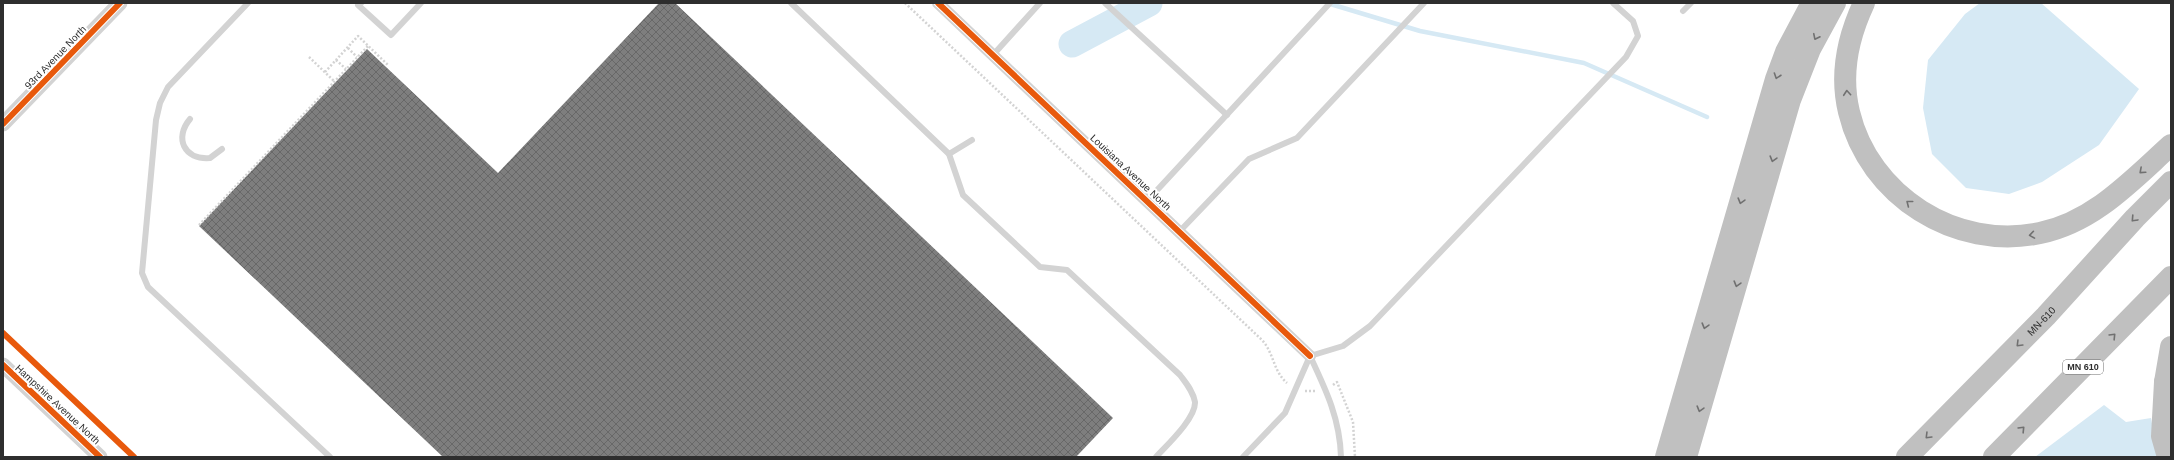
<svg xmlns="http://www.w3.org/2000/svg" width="2174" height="460" font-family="Arial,sans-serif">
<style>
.water{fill:#d6e9f4}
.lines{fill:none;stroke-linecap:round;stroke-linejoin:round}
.stream{stroke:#d6e9f4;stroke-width:4.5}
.river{stroke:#d6e9f4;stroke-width:27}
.building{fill:url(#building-cross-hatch)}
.path{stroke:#d3d3d3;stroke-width:2.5;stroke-dasharray:2 2;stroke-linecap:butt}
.service{stroke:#d3d3d3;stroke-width:6}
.minor{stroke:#d3d3d3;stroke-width:12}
.tertiary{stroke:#d3d3d3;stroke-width:15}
.motorway{stroke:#c0c0c0;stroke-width:22}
.cycleway-casing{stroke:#fff;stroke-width:8}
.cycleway{stroke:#e8590c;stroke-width:6}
.oneway{stroke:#707070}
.labels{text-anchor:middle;stroke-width:4;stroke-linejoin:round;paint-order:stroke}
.shield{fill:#fff;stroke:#6d6d6d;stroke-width:1}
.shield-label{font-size:9px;font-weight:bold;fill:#2e2e2e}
.street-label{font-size:10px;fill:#2e2e2e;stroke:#fff}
</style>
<defs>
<pattern id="building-cross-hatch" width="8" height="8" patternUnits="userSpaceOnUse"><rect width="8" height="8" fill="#7e7e7e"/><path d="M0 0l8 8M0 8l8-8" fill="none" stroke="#686868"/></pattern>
</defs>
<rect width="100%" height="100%" fill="#fff"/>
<g class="water">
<path d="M1980,3h61l98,86 -40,56 -57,37 -33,12 -43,-6 -34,-34 -9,-46 5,-48 37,-46z"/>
<path d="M2104,405l22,17 25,-4 7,39h-123z"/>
</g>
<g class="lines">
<path class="stream" d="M1327,3l93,28 164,32 123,54"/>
<path class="river" d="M1072,44l77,-41"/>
</g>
<path class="building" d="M659,3h16l438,415 -37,39h-633l-244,-231 168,-177 131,124z"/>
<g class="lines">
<g class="path">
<path d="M905,3l357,337c12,13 11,31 25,43"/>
<path d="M348,48l9,9"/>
<path d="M309,57l25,24"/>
<path d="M336,60l10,9"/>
<path d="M325,72l33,-36 31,30"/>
<path d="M199,225l169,-179"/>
<path d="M1333,385l4,-3 16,40 2,35"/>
<path d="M1305,391h10"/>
</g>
<g class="service">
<path d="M248,3l-80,84 -8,16 -4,17 -14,153 6,14 182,170"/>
<path d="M361,3l-3,2 33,30 30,-32"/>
<path d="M791,3l158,151 14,41 77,72 27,3 113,105c6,8 13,16 15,27 1,16 -28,43 -39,55"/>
<path d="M1105,3l122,112"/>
<path d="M1683,11l8,-8"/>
<path d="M993,55l47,-52"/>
<path d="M190,119c-16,19 -6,41 20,39l12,-9"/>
<path d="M949,154l23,-14"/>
<path d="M1147,201l183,-198"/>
<path d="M1179,232l70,-73 48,-21 127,-135"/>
<path d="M1310,356l33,-10 27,-20 256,-269 12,-21 -5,-15 -20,-18"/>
<path d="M1310,356c16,34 30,63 31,101"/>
<path d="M1243,457l42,-44 25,-57"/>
</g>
<path class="minor" d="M938,3l372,353"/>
<g class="tertiary">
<path d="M3,124l117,-121"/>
<path d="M3,365l97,92"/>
</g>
<g class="motorway">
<path d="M1864,3c-16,34 -24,72 -15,109 20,84 107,139 191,121 54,-11 92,-53 131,-88"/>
<path d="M2165,382l-3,54 6,21"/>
<path d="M2168,396l-3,-14 6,-35"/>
<path d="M1666,457l110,-378 10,-27 26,-49"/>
<path d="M1686,457l104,-357 20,-51 25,-46"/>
<path id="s1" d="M1907,457l139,-141 89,-98 36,-36"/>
<path d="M1994,457l177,-180"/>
</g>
<g class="cycleway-casing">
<g id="cycleway">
<path d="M938,3l372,353"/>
<path d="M3,124l117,-121"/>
<path d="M3,333l131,124"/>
<path d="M3,365l97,92"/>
</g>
</g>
<use href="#cycleway" class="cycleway"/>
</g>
<defs><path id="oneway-chevron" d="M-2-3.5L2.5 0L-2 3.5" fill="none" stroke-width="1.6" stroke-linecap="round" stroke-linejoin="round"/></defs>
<g class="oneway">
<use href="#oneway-chevron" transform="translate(1816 37) rotate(116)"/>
<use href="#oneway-chevron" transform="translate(1777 76) rotate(109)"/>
<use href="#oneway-chevron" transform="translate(1847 93) rotate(-95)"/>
<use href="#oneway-chevron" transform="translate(1773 159) rotate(106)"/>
<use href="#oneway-chevron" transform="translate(2142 171) rotate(138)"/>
<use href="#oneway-chevron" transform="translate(1741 201) rotate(106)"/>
<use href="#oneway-chevron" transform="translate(1909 203) rotate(-142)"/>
<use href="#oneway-chevron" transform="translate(2134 219) rotate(133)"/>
<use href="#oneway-chevron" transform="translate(2032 235) rotate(171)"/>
<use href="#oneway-chevron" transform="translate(1737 284) rotate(106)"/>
<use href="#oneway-chevron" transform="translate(1705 326) rotate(106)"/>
<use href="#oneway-chevron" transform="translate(2113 336) rotate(-46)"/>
<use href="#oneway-chevron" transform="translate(2019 344) rotate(135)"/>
<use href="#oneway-chevron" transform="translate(1700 409) rotate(106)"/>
<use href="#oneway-chevron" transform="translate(2022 429) rotate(-46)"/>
<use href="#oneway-chevron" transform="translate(1928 436) rotate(135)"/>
</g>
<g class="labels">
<rect class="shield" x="2063" y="360" width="40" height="14" rx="3"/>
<g class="shield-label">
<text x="2083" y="370">MN 610</text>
</g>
<g class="street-label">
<text transform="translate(55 57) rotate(-46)" y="4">93rd Avenue North</text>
<text transform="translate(1131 172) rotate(43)" y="4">Louisiana Avenue North</text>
<text dy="4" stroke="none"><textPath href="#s1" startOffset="191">MN-610</textPath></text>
<text transform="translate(58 404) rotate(43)" y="4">Hampshire Avenue North</text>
</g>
</g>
<rect width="2174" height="460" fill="none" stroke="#2e2e2e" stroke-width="8"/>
</svg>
